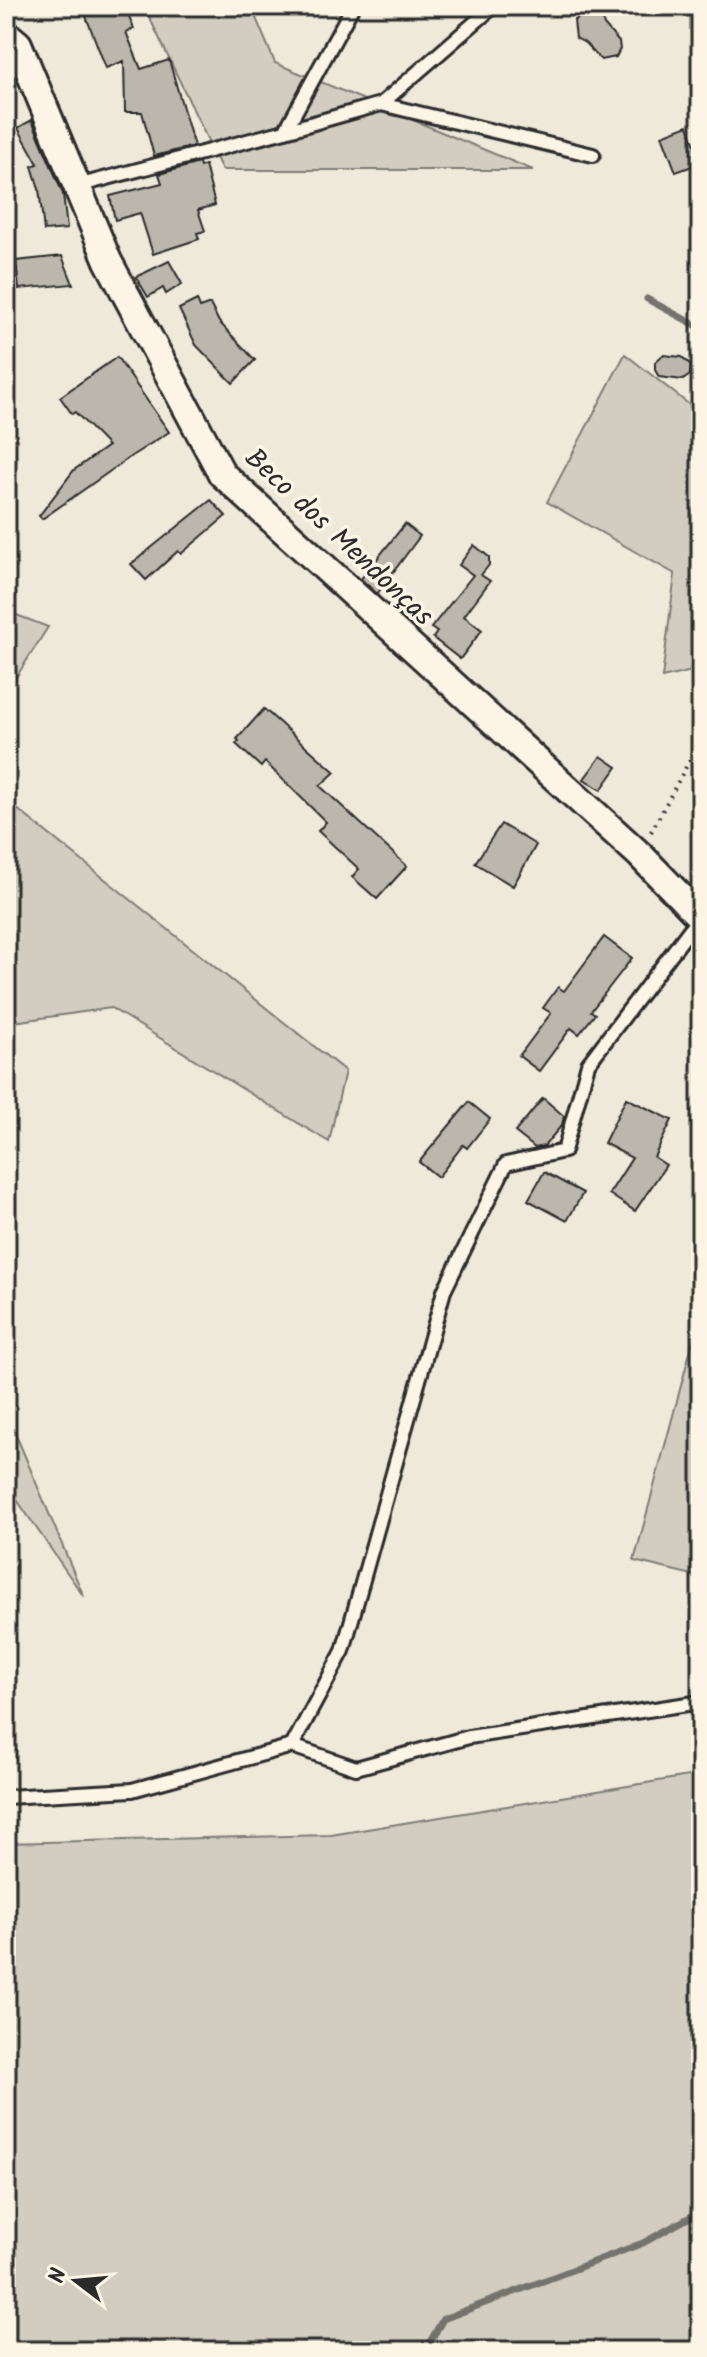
<svg xmlns="http://www.w3.org/2000/svg" width="707" height="2357" font-family="Kalam,sans-serif">
<style>
.green{fill:#d2cdc0;stroke:#7e7c76;stroke-width:2}
.lines{fill:none;stroke-linecap:round;stroke-linejoin:round}
.stream{stroke:#75736d;stroke-width:7}
.building{fill:#bcb7ac;stroke:#2b2b2b;stroke-width:2}
.lane-casing{stroke:#2b2b2b;stroke-width:18}
.street-casing{stroke:#2b2b2b;stroke-width:32}
.path{stroke:#2b2b2b;stroke-width:4;stroke-dasharray:2 6;stroke-linecap:butt}
.lane{stroke:#fcf5e5;stroke-width:12}
.street{stroke:#fcf5e5;stroke-width:26}
.labels{text-anchor:middle;stroke-width:7;stroke-linejoin:round;paint-order:stroke}
.street-label{font-size:28px;fill:#2b2b2b;stroke:#fcf5e5}
</style>
<rect width="100%" height="100%" fill="#efe9da"/>
<filter id="ink" filterUnits="userSpaceOnUse"><feTurbulence type="fractalNoise" baseFrequency=".0125" numOctaves="2"/><feDisplacementMap in="SourceGraphic" scale="16" xChannelSelector="R" yChannelSelector="G"/><feConvolveMatrix kernelMatrix="1 2 1 2 8 2 1 2 1" color-interpolation-filters="sRGB"/></filter>
<g filter="url(#ink)">
<g class="green">
<path d="M144,6h107l24,57 258,107h-311z"/>
<path d="M625,354l76,60v255l-39,9 13,-104 -128,-72z"/>
<path d="M6,611l42,16 -42,66z"/>
<path d="M6,800l339,271 -16,71 -218,-134 -105,15z"/>
<path d="M701,1311v266l-67,-16z"/>
<path d="M6,1411l78,186 -78,-113z"/>
<path d="M701,1774v577h-695v-508l325,-8z"/>
</g>
<g class="lines">
<g class="stream">
<path d="M647,299l54,29"/>
<path d="M6,473l3,13 -3,11"/>
<path d="M425,2351l18,-32 200,-76 58,-32"/>
</g>
</g>
<g class="building">
<path d="M82,6h43l9,23 -8,3 15,37 28,-9 25,86 -40,10 -12,-44h-17l-1,-51 -18,7z"/>
<path d="M587,11h5l9,5 3,9 15,17 1,7 -4,8 -15,3 -16,-17 -9,-5 -2,-17z"/>
<path d="M32,120l31,74 4,35 -23,2 -5,-42 -7,-23 6,-2 -20,-36z"/>
<path d="M688,125l13,38 -25,9 -14,-37z"/>
<path d="M199,163l1,4 5,-2 10,40 -17,5 7,21 -8,2 2,6 -46,15 -13,-41 -25,7 -5,-24 52,-13 -3,-9z"/>
<path d="M62,256l11,28 -54,5 -3,-28z"/>
<path d="M169,261l13,23 -16,10 -3,-6 -15,9 -12,-20z"/>
<path d="M197,300l3,8 10,-4 9,18 36,38 -22,23 -37,-38 -17,-36z"/>
<path d="M663,355l19,2 9,8 -1,10 -7,5 -24,-3 -4,-7v-8z"/>
<path d="M117,357l52,75 -36,23 -91,64 -3,-3 35,-46 34,-24 -33,-34 -3,2 -12,-17z"/>
<path d="M211,500l15,16 -45,38 -3,-3 -32,29 -15,-16z"/>
<path d="M405,524l15,12 -43,58 -16,-15z"/>
<path d="M474,545l15,12v8l-8,10 9,6 -26,35 18,14 -22,29 -27,-21 4,-6 -6,-4 42,-53 -14,-10z"/>
<path d="M264,709l71,63 -15,14 87,80 -30,33 -25,-22 7,-8 -41,-38 8,-9 -61,-60 -4,5 -25,-23 3,-3 -2,-2z"/>
<path d="M601,756l16,11 -16,23 -17,-11z"/>
<path d="M501,824l35,21 -23,41 -38,-23z"/>
<path d="M604,937l28,21 -41,53 4,3 -16,20 -8,-6 -32,43 -20,-15 32,-43 -8,-5 15,-21 6,4z"/>
<path d="M543,1098l21,18 -2,9 -18,21 -9,2 -20,-16z"/>
<path d="M626,1098l46,22 -18,37 12,8 -31,46 -26,-17 23,-36 -28,-15z"/>
<path d="M469,1102l21,17 -23,29 -4,-3 -25,32 -19,-15z"/>
<path d="M544,1172l39,21 -16,28 -39,-21z"/>
</g>
<g class="lines">
<g class="lane-casing">
<g id="lane">
<path d="M381,104l113,-98"/>
<path d="M285,131l96,-27 212,51"/>
<path d="M77,186l208,-55 68,-125"/>
<path d="M292,1746l51,-95 101,-360 62,-127 58,-13 24,-87 112,-148"/>
<path d="M6,1797l126,-7 160,-44 64,22 113,-31 232,-35"/>
</g>
</g>
<g class="street-casing">
<path id="street" d="M6,34l12,10 90,217 114,213 418,381 61,63"/>
</g>
<path class="path" d="M651,832l50,-93"/>
<use href="#lane" class="lane"/>
<use href="#street" class="street"/>
</g>
</g>
<g class="labels">
<g class="street-label">
<text transform="translate(340 536) rotate(43)" y="10">Beco dos Mendonças</text>
</g>
</g>
<rect width="707" height="2357" fill="none" stroke="#fcf5e5" stroke-width="32"/>
<rect x="16" y="16" width="675" height="2325" fill="none" stroke="#2b2b2b" stroke-width="3" filter="url(#ink)"/>
<g transform="translate(76 2281) rotate(286)" stroke="#fcf5e5" stroke-width="6" paint-order="stroke">
<path d="M0-6L14 30L0 20L-14 30Z" fill="#2b2b2b"/>
<text y="-12" font-size="22" font-weight="bold" text-anchor="middle" fill="#2b2b2b">N</text>
</g>
</svg>
